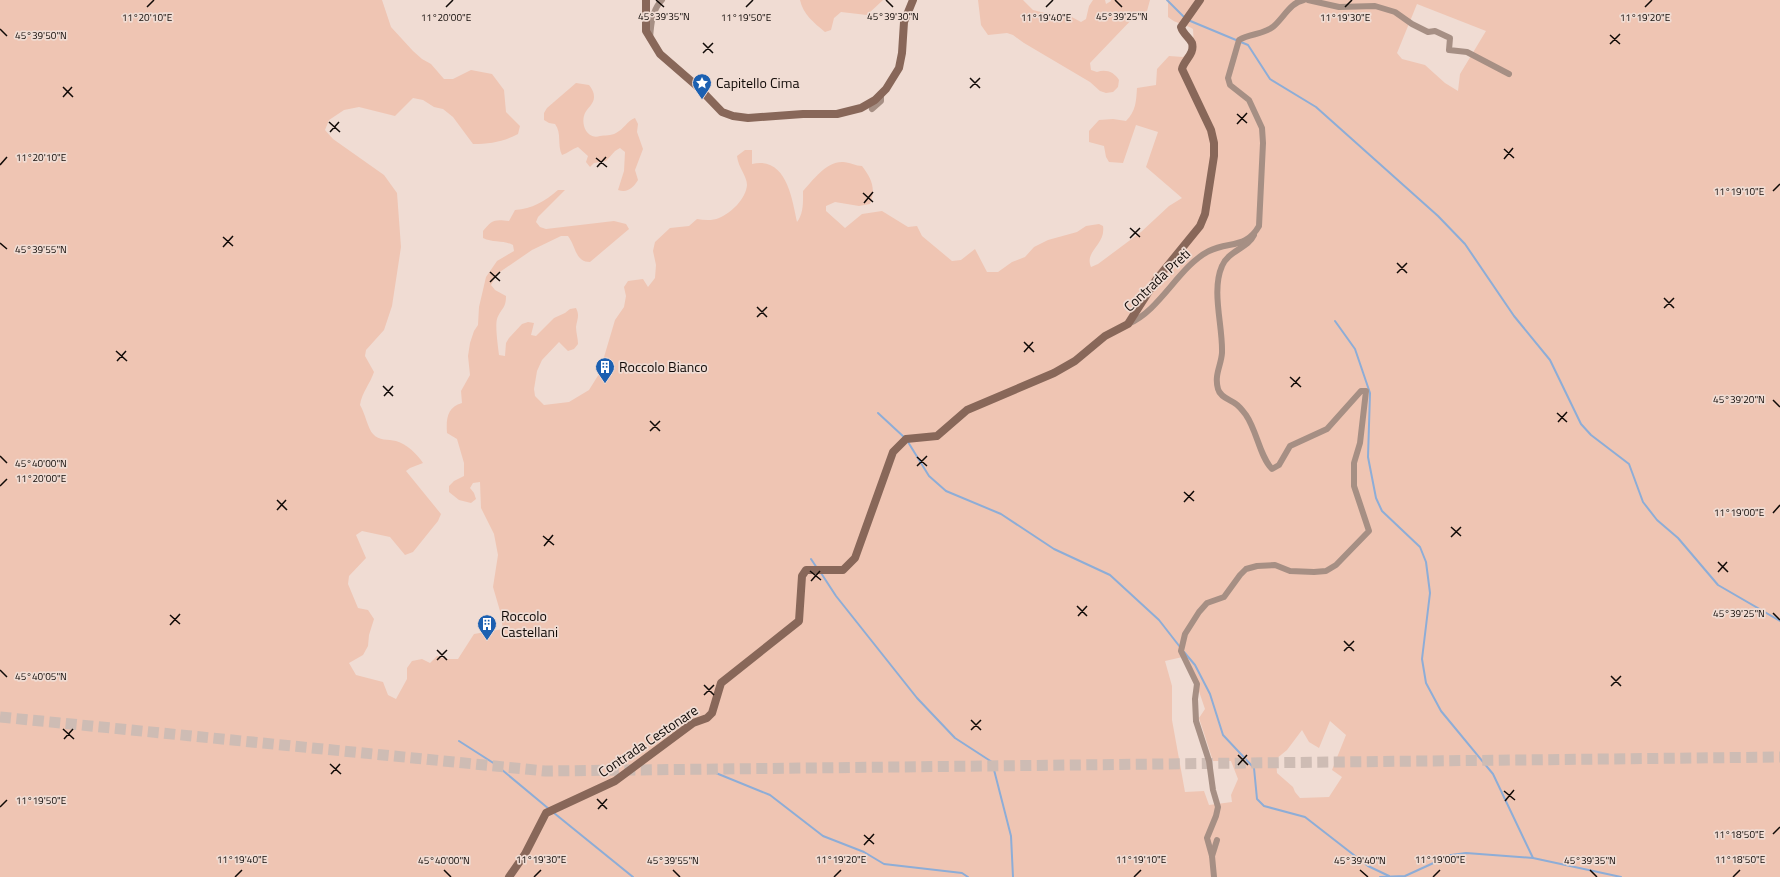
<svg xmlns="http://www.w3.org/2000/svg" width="1780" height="877" font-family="'Titillium Web',sans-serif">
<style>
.green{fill:#efc5b3;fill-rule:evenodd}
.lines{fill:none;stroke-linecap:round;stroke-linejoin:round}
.stream{stroke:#8dadd7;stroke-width:2}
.highway-tunnel{stroke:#cebcb4;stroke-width:11;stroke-dasharray:11 5.5;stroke-linecap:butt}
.street{stroke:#a68f84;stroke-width:6}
.secondary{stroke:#886759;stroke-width:8}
.ticks{fill:none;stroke:#100a07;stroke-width:1.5}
.labels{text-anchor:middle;stroke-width:3.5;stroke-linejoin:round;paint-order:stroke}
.poi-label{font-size:14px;fill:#100a07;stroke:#f0dcd3;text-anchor:start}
.street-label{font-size:14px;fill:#100a07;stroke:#f0dcd3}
.ticks-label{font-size:10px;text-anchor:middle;fill:#100a07;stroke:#f0dcd3;stroke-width:3.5;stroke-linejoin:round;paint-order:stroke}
</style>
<rect width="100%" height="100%" fill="#f0dcd3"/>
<g class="green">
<path d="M0,0h382l9,27 22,24 9,8 9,5 13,15h9l18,-9 21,4 12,16 2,22 14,14 -2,8c-15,8 -28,10 -45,10l-20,-27 -10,-8 -9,-2 -11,-7 -10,-2 -18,18 -36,-9 -15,3 -15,10 -4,10 8,9 51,36 13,18 4,54 -9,59 -8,24 -18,20 -1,6 9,16c-4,12 -12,20 -14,33 5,8 8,24 13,29 6,7 15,5 23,7 11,3 21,13 27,22l-13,5 -4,3 35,43 -3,7 -25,31 -8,3 -15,-18 -28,-6 -6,4 10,23 -17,18 -1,8 10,24 10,2 6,9 -5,16 -1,11 -5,9 -14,8 7,12 27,7 5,13 8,4 11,-20v-11l5,-7 10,-2 8,4 7,-7 10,3h11l16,-25 29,-5 -3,-18 -7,-24 5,-32 -4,-21 -13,-26 -1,-26 -7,1 -3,5 4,5 2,6 -5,4 -12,-3 -10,-8v-6l5,-5 10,-5v-13l-7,-24 -10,-6c-1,-14 0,-26 15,-30l-1,-12 9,-16 -2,-19 2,-13 4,-12 4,-6 1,-18 7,-30 11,-16 17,-10 -1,-6c-9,-5 -20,-2 -30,-7v-7c9,-11 11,-12 26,-10l6,-11c17,-1 30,-9 43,-20h7l-27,27 -2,5 4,5 6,2 68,-8 12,3 3,5 -39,33c-15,0 -14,-16 -22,-26h-7l-29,14 -35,24 -6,11 4,5 11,6c0,13 -5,12 -9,23 -2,7 1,28 2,36l6,1 1,-13 3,-5 13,-14 6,-2 6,1 -3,12 5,1 18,-18 11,-5 5,-4 6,-1c4,8 1,11 0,19 0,6 2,11 2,17l-4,5 -6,2 -9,-9 -17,18 -5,11 -3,18 1,7 9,9 25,-3 20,-12 10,-16 16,-54 9,-13 2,-11 -2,-9 4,-6 15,-2 5,8 7,-9 1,-13 -3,-14 2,-9 15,-14 19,-2 8,-7c7,1 15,2 22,-1 12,-5 27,-19 28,-33 0,-9 -9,-18 -10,-29l8,-6h7v14c34,-8 40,34 45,58 7,-8 6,-22 6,-31 10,-11 24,-30 40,-29 6,0 13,4 19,4 10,13 14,23 8,38l-11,2 -24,-4 -9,4v5l19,17 17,-14 20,-3 26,16 9,-1 5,10 30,25 9,-1 14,-11 12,23h11l14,-10 13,-5 9,-10 14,-7 29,-8 9,-6 13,-2 4,2c3,19 -19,25 -12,41l7,-3 43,-32 28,-26 13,-8 -36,-31 12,-35 -22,-7 -13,38 -14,-1 -3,-5 -2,-11 -15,-4v-11l10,-11 14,-1 13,2c10,-10 10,-19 11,-33l19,-3 1,-16 12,-13 14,1c11,-10 11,-13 10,-28 -8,-5 -17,-5 -25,-12v-17h612v877h-1780zM1417,4l69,27 -26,43 -2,17 -13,-8 -20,-18 -23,-6 -5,-6zM1187,656l18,53 -6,9 14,43h18l7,18 -7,16 1,7 -23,3 -5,-14 -19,1 -13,-72v-34l-7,-25zM1330,721l16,14 -14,35 10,7 -13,20 -29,1 -5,-6 -2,-5 -16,-14 -1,-14 11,-9 15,-20 7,12 10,6z"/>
<path d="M800,0h83l-16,15 -26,-3 -7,6 -3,12 -6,2c-11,-9 -22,-18 -25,-32z"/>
<path d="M978,0h45l10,10 24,6h13l11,6 5,-3 3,-13 4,-6h12l1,4 5,-3v-1h39l-3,11 -12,5 -45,47 1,7 6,2c9,-3 17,0 22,8l-1,7 -5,5 -7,1 -6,-2 -10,-9 -66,-39 -11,-8 -6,-2 -19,2 -7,-10z"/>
<path d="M576,83l13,2c3,4 5,7 5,12 0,7 -6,10 -9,16 -5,11 2,27 15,23 5,-1 11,0 16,-3 8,-4 11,-12 19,-15l3,6 -1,8 6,17 -8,21 3,10c-5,8 -10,13 -20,10l6,-19 1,-19 -5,-4 -5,3 -9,10 -12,2 -4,4 -4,-5 2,-6 -10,-9c-6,2 -10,6 -16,8 -5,-10 0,-22 -7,-31l-6,-1 -5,-3v-7l3,-5z"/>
</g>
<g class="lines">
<g class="stream">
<path d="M1167,0l18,18"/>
<path d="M1188,20l60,25 22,34 46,28 122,109 27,28 49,72 36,44 31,64 10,11 38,29 14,38 14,18 21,18 40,47 62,36"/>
<path d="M1335,321l20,28 15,44 -2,64 8,41 6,13 38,36 6,15 4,31 -8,66 4,24 15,28 52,63 40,84"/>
<path d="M878,413l27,25"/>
<path d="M908,442l21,34 17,15 55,23 53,35 56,26 49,45 21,27"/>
<path d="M811,559l6,9"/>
<path d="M821,573l15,23 81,102 38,40 37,24 19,74 2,41"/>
<path d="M1184,652l11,13 15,29 13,41 31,33 3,31 7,7 41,11 63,49 21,10"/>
<path d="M459,741l36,23 54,45"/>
<path d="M711,771l59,24 53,41 41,16 20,12 78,9 6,4"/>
<path d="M554,813l79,64"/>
<path d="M1380,877l25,-1 46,-21 15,-2 67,5 88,19"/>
</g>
<path class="highway-tunnel" d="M0,717l545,54 1235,-14"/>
<g class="street">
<path d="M1308,0l31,7 36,-1 20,6 17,12 16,8 7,-1 15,7 -1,12 18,2 42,22"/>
<path d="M650,38c1,-13 2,-28 12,-38"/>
<path d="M872,109l9,-8v-7"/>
<path d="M1128,324c32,-13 51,-58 81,-73 20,-10 37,-2 50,-25l4,-83 -1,-15 -13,-28 -19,-15 -2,-7 11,-38c11,-7 25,-5 35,-14 10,-9 17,-24 30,-26"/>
<path d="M1212,856l-5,-18 9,-22 2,-9 -5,-17 -4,-29 -13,-40 -1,-22 2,-15 -16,-33 4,-17 14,-22 8,-9 17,-6 16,-22 6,-6 11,-3 18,-1 15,6 24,1 12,-1 10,-6 33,-34 -15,-45v-23l6,-20 6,-52h-5l-34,38 -37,17 -11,19 -7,4c-12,-12 -15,-38 -26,-54 -3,-4 -7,-9 -10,-11 -7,-5 -16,-7 -18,-15 -4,-14 3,-23 4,-36 1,-27 -11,-62 0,-87 6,-15 26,-18 32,-31"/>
<path d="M1214,877l-2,-21 5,-16"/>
</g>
<g class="secondary">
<path d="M646,0v31l14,23 38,33 24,25 11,4 15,2 55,-4h34l24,-6 14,-8 11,-11 13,-21 3,-15 2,-31 9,-22"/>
<path d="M509,877l16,-23 21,-41 69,-32 78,-58 14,-5 5,-5 9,-30 78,-62 3,-45 4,-6h37l12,-12 38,-106 13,-13 31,-3 30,-26 87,-37 21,-12 30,-25 23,-12 28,-44 44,-54 5,-12 9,-58v-13l-3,-13 -29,-61c2,-9 13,-15 10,-26 -3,-6 -9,-9 -11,-16l19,-27"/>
</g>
</g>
<path class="ticks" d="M656,0l8,7M886,0l7,7M1115,0l7,7M147,7l7,-7M446,7l7,-7M746,7l7,-7M1046,7l7,-7M1345,7l7,-7M1645,7l7,-7M0,29l7,7M1610,35l10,9M703,43l10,10M1610,44l10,-10M703,53l10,-10M970,78l10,10M63,87l10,10M970,88l10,-10M63,97l9,-10M1237,114l10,9M329,122l11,10M1237,124l10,-11M330,132l9,-10M1504,149l10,9M596,158l11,9M1504,159l9,-11M0,165l7,-8M597,167l9,-10M1773,191l7,-7M863,193l10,9M864,203l9,-11M1130,228l10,9M223,237l10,9M1130,238l10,-10M0,243l7,6M223,247l10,-11M1397,263l10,10M490,272l10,9M1397,273l10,-10M490,282l10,-10M1664,298l10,10M757,307l10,10M1664,308l10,-10M757,317l10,-10M1024,342l10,10M116,351l11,10M1024,352l9,-10M117,361l9,-10M1290,377l11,10M383,386l10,10M1291,387l9,-10M384,396l9,-10M1773,400l7,7M1557,413l10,9M650,421l10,10M1558,422l9,-10M650,431l10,-10M0,456l7,7M917,457l10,9M917,466l10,-10M0,486l7,-7M1184,492l10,9M277,500l10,10M1184,502l10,-11M277,510l9,-10M1773,513l7,-8M1451,527l10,9M543,536l11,9M1451,537l10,-10M544,546l9,-11M1718,562l10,10M810,571l11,9M1718,572l9,-10M811,581l9,-10M1077,606l10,10M1773,613l7,7M170,615l10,9M1078,616l9,-10M170,625l10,-11M1344,641l10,10M437,650l10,10M1344,651l10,-10M437,660l10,-10M0,670l7,7M1611,676l10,10M704,685l10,10M1611,686l10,-10M704,695l10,-10M971,720l10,10M63,729l11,10M971,730l10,-10M64,739l9,-10M1238,755l10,10M330,764l11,10M1238,765l9,-10M331,774l9,-10M1504,791l11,9M597,799l10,10M1505,801l9,-11M0,807l7,-7M598,809l9,-10M1773,834l7,-7M864,835l10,9M864,845l10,-11M444,870l7,7M673,870l7,7M1360,870l8,7M1590,870l7,7M235,877l7,-7M534,877l7,-7M834,877l7,-7M1134,877l7,-7M1433,877l7,-7M1733,877l7,-7"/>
<defs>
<g id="sight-pin" transform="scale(1)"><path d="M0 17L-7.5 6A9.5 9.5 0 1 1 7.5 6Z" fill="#1c60b1" stroke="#f0dcd3"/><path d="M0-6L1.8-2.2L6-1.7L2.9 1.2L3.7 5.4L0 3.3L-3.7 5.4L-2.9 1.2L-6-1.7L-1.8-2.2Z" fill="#fff"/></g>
<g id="building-pin" transform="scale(1)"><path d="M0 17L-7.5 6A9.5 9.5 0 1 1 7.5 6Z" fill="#1c60b1" stroke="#f0dcd3"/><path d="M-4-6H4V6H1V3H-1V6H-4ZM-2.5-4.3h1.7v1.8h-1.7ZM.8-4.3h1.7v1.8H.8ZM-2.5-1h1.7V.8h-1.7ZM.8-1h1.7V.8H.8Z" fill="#fff"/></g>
</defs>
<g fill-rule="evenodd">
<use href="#sight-pin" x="702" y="83"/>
<use href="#building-pin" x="605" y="367"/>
<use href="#building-pin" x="487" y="624"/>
</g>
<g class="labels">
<g class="poi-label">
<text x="716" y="88">Capitello Cima</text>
<text x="619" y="372">Roccolo Bianco</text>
<text x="501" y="621">Roccolo<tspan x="501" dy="16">Castellani</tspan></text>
</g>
<g class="street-label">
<text transform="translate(1157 280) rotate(-43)" y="5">Contrada Preti</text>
<text transform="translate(648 741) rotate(-34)" y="5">Contrada Cestonare</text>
</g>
</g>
<g class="ticks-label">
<text x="664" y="20">45°39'35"N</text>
<text x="893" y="20">45°39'30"N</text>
<text x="1122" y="20">45°39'25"N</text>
<text x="1046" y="21">11°19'40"E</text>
<text x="1345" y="21">11°19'30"E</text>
<text x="1645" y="21">11°19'20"E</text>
<text x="147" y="21">11°20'10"E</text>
<text x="446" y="21">11°20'00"E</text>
<text x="746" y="21">11°19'50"E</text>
<text x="41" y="39">45°39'50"N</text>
<text x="41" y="161">11°20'10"E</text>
<text x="1739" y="195">11°19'10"E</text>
<text x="41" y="253">45°39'55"N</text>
<text x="1739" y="403">45°39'20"N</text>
<text x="41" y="467">45°40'00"N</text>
<text x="41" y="482">11°20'00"E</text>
<text x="1739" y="516">11°19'00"E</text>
<text x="1739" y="617">45°39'25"N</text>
<text x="41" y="680">45°40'05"N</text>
<text x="41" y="804">11°19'50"E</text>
<text x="1739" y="838">11°18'50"E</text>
<text x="242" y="863">11°19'40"E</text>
<text x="541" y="863">11°19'30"E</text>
<text x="841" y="863">11°19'20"E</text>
<text x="1141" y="863">11°19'10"E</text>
<text x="1440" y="863">11°19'00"E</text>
<text x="1740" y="863">11°18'50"E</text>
<text x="444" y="864">45°40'00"N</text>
<text x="673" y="864">45°39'55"N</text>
<text x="1360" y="864">45°39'40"N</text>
<text x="1590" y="864">45°39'35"N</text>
</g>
</svg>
